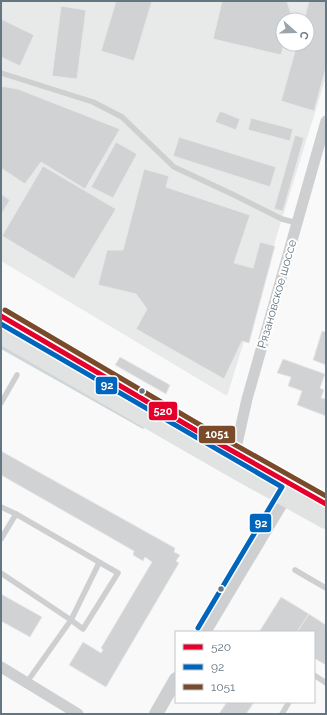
<svg xmlns="http://www.w3.org/2000/svg" width="327" height="715" font-family="Raleway,sans-serif">
<style>
.built{fill:#e8e9e9;fill-rule:evenodd}
.lines{fill:none;stroke-linecap:round;stroke-linejoin:round}
.stream{stroke:#ced6d9;stroke-width:3.5}
.building{fill:#d0d2d3;stroke:#e8e8e8}
.service{stroke:#cecfd0;stroke-width:5.5}
.minor{stroke:#cecfd0;stroke-width:11}
.tertiary{stroke:#cecfd0;stroke-width:14}
.primary{stroke:#e1e2e2;stroke-width:18}
.bus-1-casing{stroke:#fff;stroke-width:8}
.bus-2-casing{stroke:#fff;stroke-width:8}
.bus-3-casing{stroke:#fff;stroke-width:8}
.bus-1{stroke:#e4002b;stroke-width:5}
.bus-2{stroke:#0065bd;stroke-width:5}
.bus-3{stroke:#7a4b2a;stroke-width:5}
.bus-dot{fill:#657683;stroke:#fff;stroke-width:1.5}
.labels{text-anchor:middle;stroke-width:4;stroke-linejoin:round;paint-order:stroke}
.street-label{font-size:12px;fill:#657683;stroke:#fff}
.line-badge{stroke:#fff;stroke-width:1.5}
.badge-label{font-size:11px;text-anchor:middle;font-weight:bold;fill:#fff}
</style>
<rect width="100%" height="100%" fill="#f9f9f9"/>
<path class="built" d="M1,1h325v76l-99,319 -226,-135zM283,20h24v24h-24z"/>
<g class="lines">
<path class="stream" d="M1,347l142,80"/>
</g>
<g class="building">
<path d="M116,1h36l-18,60 -33,-10z"/>
<path d="M222,1h65l4,13 -1,6h-7l1,24 -3,11 -68,-16z"/>
<path d="M309,1h17v67l-12,43 -33,-10 16,-57h10v-24h-3z"/>
<path d="M61,6l25,4 -9,69 -25,-3z"/>
<path d="M1,19l33,16 -14,31 -19,-9z"/>
<path d="M1,86l17,3 102,40 -35,60 -44,-27 -16,22 -24,-16z"/>
<path d="M220,111l20,8 -4,11 -21,-8z"/>
<path d="M251,118l42,11 -3,12 -42,-11z"/>
<path d="M295,135l9,3 -21,73 -9,-2z"/>
<path d="M179,137l97,30 -6,20 -97,-31z"/>
<path d="M116,142l21,12 -24,44 -22,-11z"/>
<path d="M43,166l73,43 -42,70 -72,-43z"/>
<path d="M144,169l25,7 -3,11 84,28 -16,48 19,5 7,-26 15,4 -26,97 -7,-2 -18,38 -88,-50 11,-20 -11,-15 -38,-9 9,-35h16z"/>
<path d="M1,194l9,6 -9,15z"/>
<path d="M322,331l4,1v33l-13,-5z"/>
<path d="M120,357l50,28 -4,9 -51,-29z"/>
<path d="M283,359l42,15 -5,14 4,2 -3,8 5,1v17l-29,-11 5,-14 -14,-5 3,-9 -14,-4z"/>
<path d="M1,451l174,97 -1,4 6,3 -4,6 3,2 -73,124 -37,-22 14,-23 18,11 2,-3 -2,-2 51,-86 -7,-5 -2,4 -10,-6 1,-4 -133,-76z"/>
<path d="M1,594l41,23 -12,20 -29,-16z"/>
<path d="M281,597l28,17 -12,18h-38z"/>
<path d="M309,614l17,11v40l-12,-7v-26h-17z"/>
<path d="M227,702h27l-8,12h-27z"/>
<path d="M227,702h27l-8,12h-27z"/>
</g>
<g class="lines">
<g class="service">
<path d="M1,73l92,29 29,15 52,50 58,27 50,25 15,4"/>
<path d="M1,403l16,-28"/>
<path d="M1,507l15,7 102,59 -35,56 -12,-9 -44,62"/>
<path d="M1,539l15,-25"/>
<path d="M295,570l31,18"/>
<path d="M1,573l70,47 28,-57"/>
<path d="M314,675l12,8"/>
<path d="M282,714l7,-12"/>
</g>
<g class="minor">
<path d="M234,457l13,-58 79,-278"/>
<path d="M1,667l77,47"/>
</g>
<g class="tertiary">
<path d="M204,632l86,-144"/>
<path d="M156,714l20,-35"/>
</g>
<g class="primary">
<path d="M1,316l203,119 122,69"/>
<path d="M1,335l229,132 96,53"/>
</g>
<g class="bus-1-casing">
<path id="bus-1" d="M1,316l203,119 122,69"/>
</g>
<g class="bus-2-casing">
<path id="bus-2" d="M1,324l281,163 -84,141"/>
</g>
<g class="bus-3-casing">
<path id="bus-3" d="M5,310l202,119 119,67"/>
</g>
<use href="#bus-1" class="bus-1"/>
<use href="#bus-2" class="bus-2"/>
<use href="#bus-3" class="bus-3"/>
</g>
<g class="bus-dot">
<circle cx="142" cy="391" r="3.5"/>
<circle cx="221" cy="589" r="3.5"/>
</g>
<g class="labels">
<g class="street-label">
<text transform="translate(277 294) rotate(-74)" y="4">Рязановское шоссе</text>
</g>
</g>
<g class="line-badge">
<rect x="95" y="376" width="23" height="19" rx="4" fill="#0065bd"/>
<rect x="148" y="401" width="30" height="20" rx="4" fill="#e4002b"/>
<rect x="198" y="425" width="38" height="19" rx="4" fill="#7a4b2a"/>
<rect x="249" y="513" width="23" height="20" rx="4" fill="#0065bd"/>
</g>
<g class="badge-label">
<text x="107" y="389">92</text>
<text x="163" y="415">520</text>
<text x="217" y="438">1051</text>
<text x="261" y="527">92</text>
</g>
<rect width="327" height="715" fill="none" stroke="#657683" stroke-width="4"/>
<rect x="175" y="631" width="140" height="72" fill="#ffffff" stroke="#c1c8cd"/>
<rect x="183" y="644" width="20" height="6" fill="#e4002b" stroke="#c1c8cd"/>
<text x="211" y="651" font-size="12" fill="#657683">520</text>
<rect x="183" y="664" width="20" height="6" fill="#0065bd" stroke="#c1c8cd"/>
<text x="211" y="671" font-size="12" fill="#657683">92</text>
<rect x="183" y="684" width="20" height="6" fill="#7a4b2a" stroke="#c1c8cd"/>
<text x="211" y="691" font-size="12" fill="#657683">1051</text>
<g transform="translate(295 32) rotate(110)"><circle r="19" fill="#ffffff" stroke="#c1c8cd"/>
<path d="M0-3L7 15L0 10L-7 15Z" fill="#99a4ac"/>
<text y="-6" font-size="11" font-weight="bold" text-anchor="middle" fill="#657683">С</text>
</g>
</svg>
